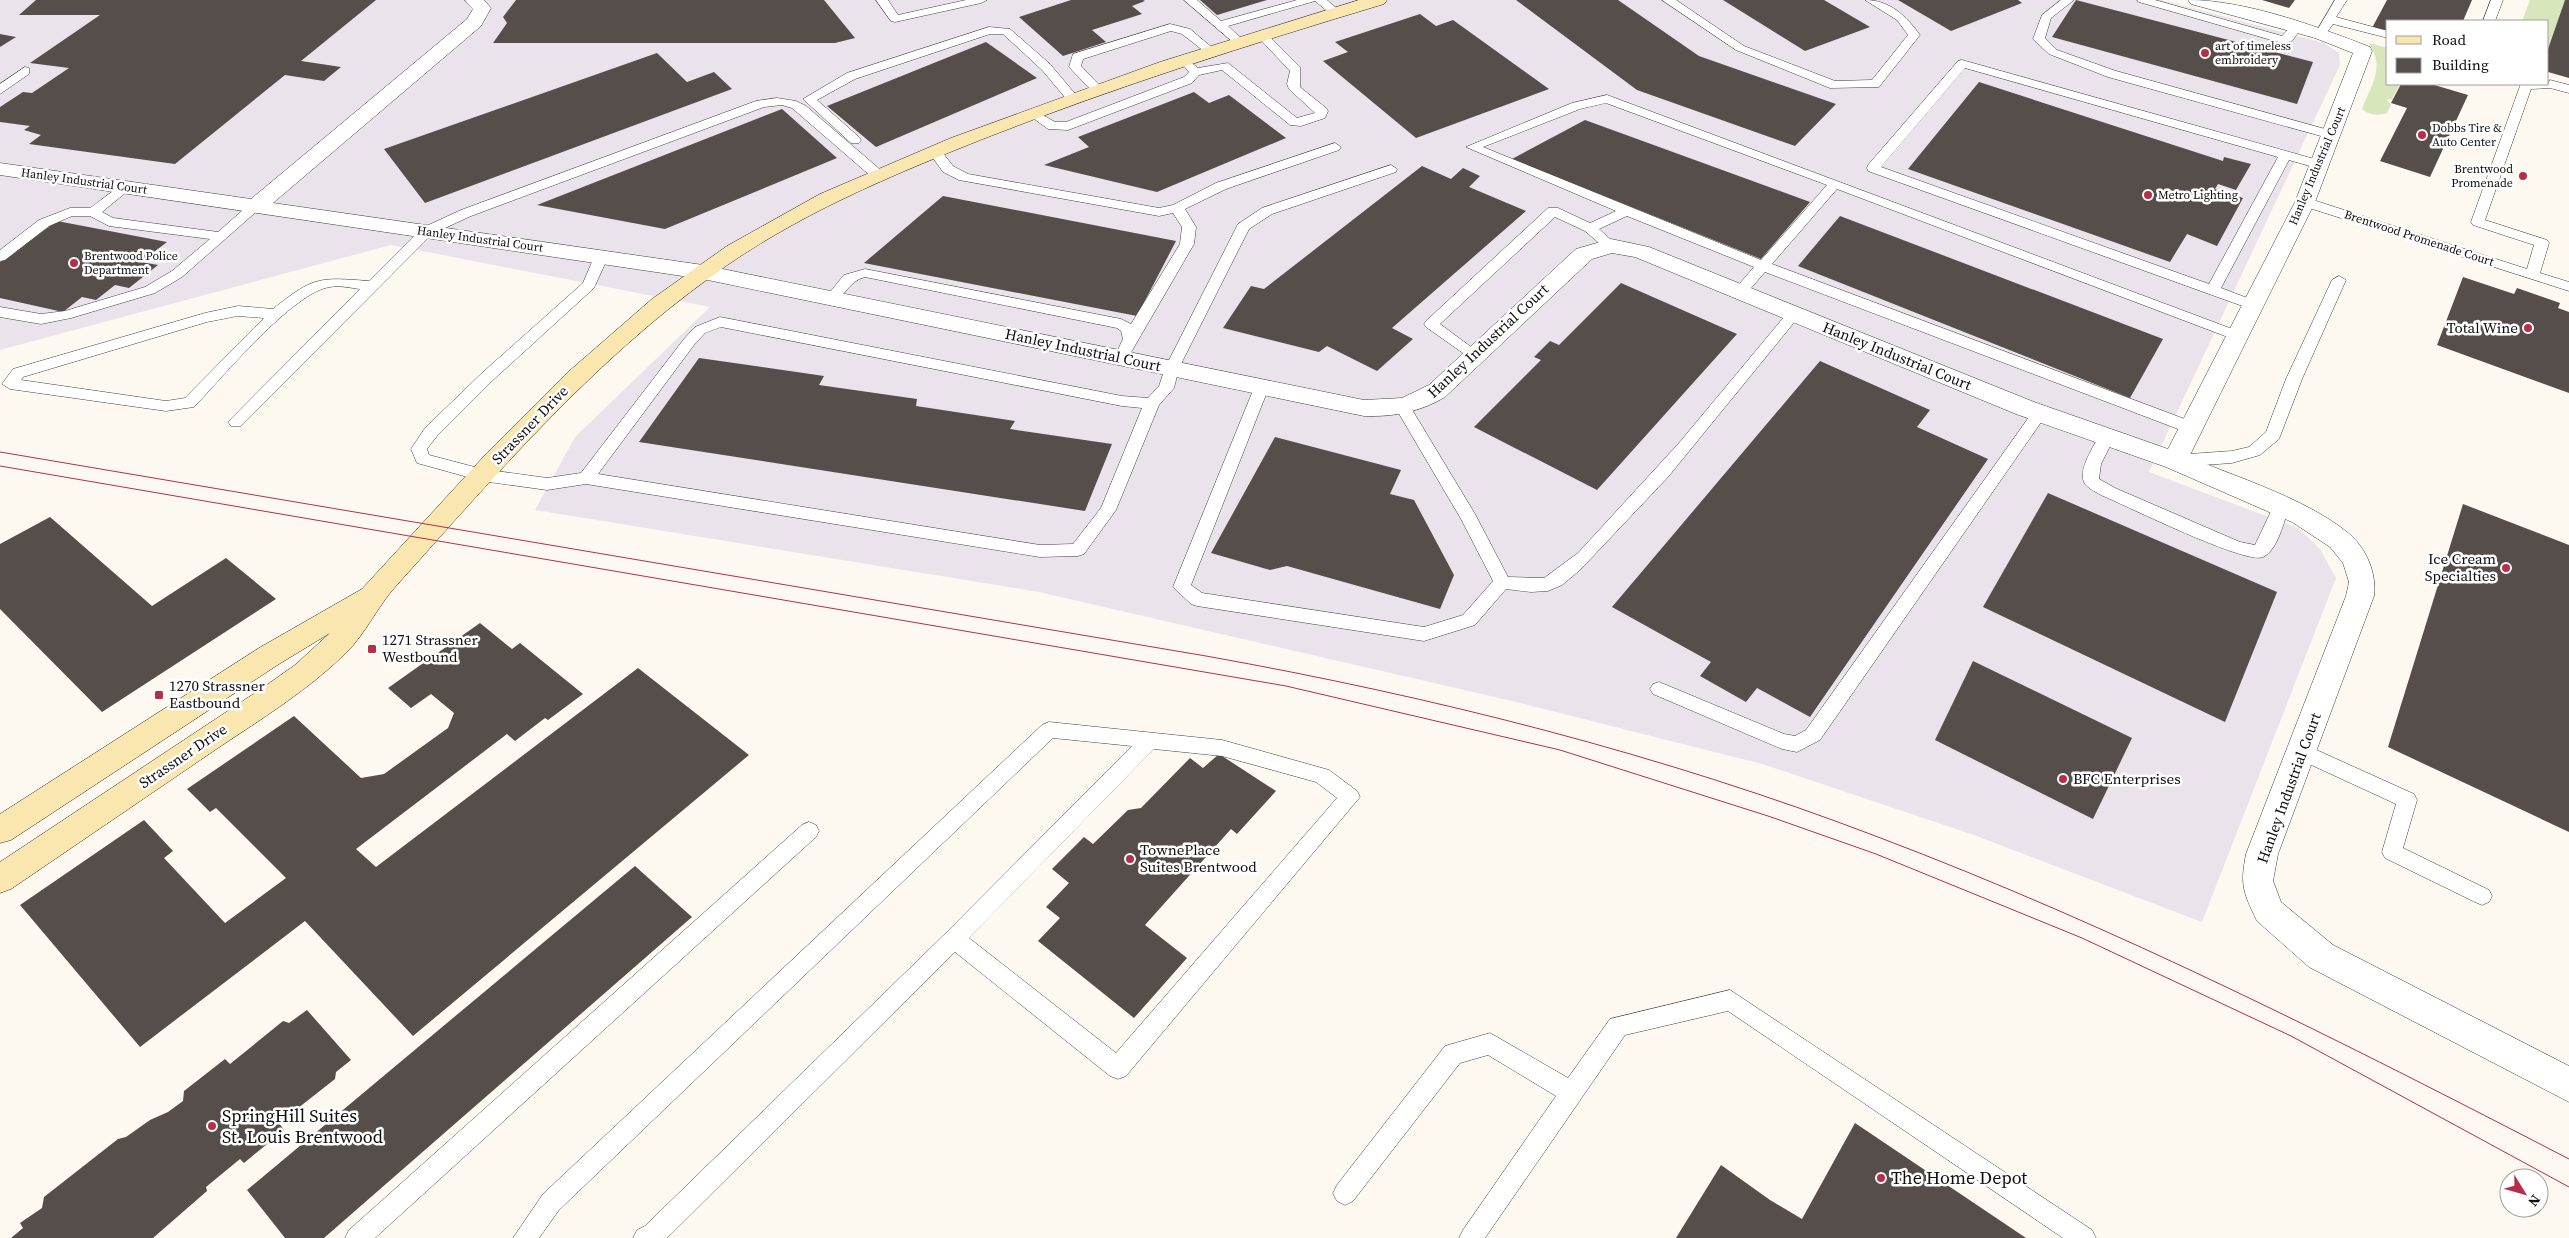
<svg xmlns="http://www.w3.org/2000/svg" width="2569" height="1238" font-family="'Source Serif 4',serif">
<style>
.industrial{fill:#eae3ec}
.green{fill:#d8e7bb}
.building{fill:#564e4b}
.lines{fill:none;stroke-linecap:round;stroke-linejoin:round}
.lane-casing{stroke:#414141;stroke-width:1}
.street-casing{stroke:#414141;stroke-width:1}
.secondary-casing{stroke:#303030;stroke-width:1}
.lane{fill:#fff;fill-rule:evenodd}
.street{fill:#fff;fill-rule:evenodd}
.secondary{fill:#fae7af;fill-rule:evenodd}
.tram{stroke:#b62e48;stroke-width:1}
.poi-dot{fill:#b62e48;stroke:#fff;stroke-width:2}
.labels{text-anchor:middle;stroke-width:5;stroke-linejoin:round;paint-order:stroke}
.far-poi-label{font-size:12px;fill:#0e0e0e;stroke:#fff;text-anchor:start}
.far-street-label{font-size:12px;fill:#0e0e0e;stroke:#fff}
.poi-label{font-size:15px;fill:#0e0e0e;stroke:#fff;text-anchor:start}
.street-label{font-size:15px;fill:#0e0e0e;stroke:#fff}
.near-poi-label{font-size:18px;fill:#0e0e0e;stroke:#fff;text-anchor:start}
</style>
<rect width="100%" height="100%" fill="#fef9f0"/>
<path class="industrial" d="M0,0h2162l162,43 15,10 1,12 -191,407 149,56 22,21 16,29 -134,344 -228,-87 -212,-71 -250,-63 -473,-109 -504,-82 40,-73 135,-130 -319,-62 -391,105z"/>
<g class="green">
<path d="M2530,0h35l-17,49v-28h-26z"/>
<path d="M2369,43l19,5v36h12l-8,15 -5,1 4,5 -4,8c-8,3 -19,2 -25,-4 10,-26 23,-40 7,-66z"/>
</g>
<g class="building">
<path d="M36,0h340l-75,61 40,6 -17,14 -39,-6 -110,89 -146,-20 12,-9 -17,-5 6,-4 -30,-4v-15l23,-15 9,1 37,-25 -39,-5 70,-48h-81z"/>
<path d="M516,0h308l31,38 -20,5h-342l14,-20 -4,-6z"/>
<path d="M1071,0h72l2,1 -13,5 10,8 -50,16 14,12 -43,14 -44,-39z"/>
<path d="M1200,0h67l-50,15z"/>
<path d="M1516,0h102l81,56 137,48 -41,42 -158,-56z"/>
<path d="M1723,0h101l46,27 -65,24z"/>
<path d="M1898,0h120l4,3 -71,28z"/>
<path d="M2076,0l237,62 -16,42 -245,-67z"/>
<path d="M2262,0h33l-6,8z"/>
<path d="M2387,0h85l-9,21h-75v11l-16,-4z"/>
<path d="M2565,0h4v78l-21,-6v-23z"/>
<path d="M1420,14l16,12 17,-6 96,69 -133,49 -93,-77 25,-9 -13,-10z"/>
<path d="M0,34l16,3 -16,10z"/>
<path d="M986,42l51,36 -161,69 -49,-41z"/>
<path d="M657,53l30,29 27,-10 18,17 -307,114 -41,-54z"/>
<path d="M1979,82l244,79 1,-4 27,7 -15,26 -18,-6 -3,5 28,9 -26,48 -30,-12 -17,28 -262,-93z"/>
<path d="M2401,84h30l37,11 -38,82 -50,-16 27,-53 -16,-5z"/>
<path d="M1194,92l15,11 20,-8 57,43 -129,54 -113,-27 45,-18 -11,-10z"/>
<path d="M782,109l55,49 -172,71 -128,-24z"/>
<path d="M1585,120l225,82 -49,57 -249,-100z"/>
<path d="M1422,166l29,13 12,-11 17,8 -11,11 57,24 -134,117 21,11 -36,32 -50,-25 -8,6 -96,-24 28,-42 13,3z"/>
<path d="M943,196l233,45 -39,75 -273,-53z"/>
<path d="M1840,216l323,123 -33,59 -332,-132z"/>
<path d="M57,221l110,21 -26,20 17,3 -29,23 -14,-3 -19,15 -14,-3 -19,15 -63,-14v-36z"/>
<path d="M2463,277l51,17 3,-6 43,15 -2,5 11,4v81l-132,-48z"/>
<path d="M1621,283l116,51 -140,156 -123,-63 67,-67 -7,-3 16,-16 9,4z"/>
<path d="M699,358l125,18 -5,9 98,14 -1,7 99,15 -5,8 102,15 -27,67 -446,-69z"/>
<path d="M1820,361l110,49 -13,17 71,32 -178,258 -53,-29 -11,14 -46,-26 11,-14 -99,-55z"/>
<path d="M1275,437l126,33 -11,24 24,6 40,75 -14,34 -153,-43 -17,4 -59,-17z"/>
<path d="M2048,493l229,99 -52,130 -242,-115z"/>
<path d="M2463,504l106,41v287l-181,-85z"/>
<path d="M50,517l102,89 74,-48 50,41 -174,113 -102,-103v-65z"/>
<path d="M480,623l32,26 8,-6 63,51 -35,26 -3,-2 -30,23 -8,-7 -151,115 20,18 262,-199 111,87 -336,281 -108,-115 -165,126 -120,-142 124,-85 29,31 -9,7 61,65 61,-45 -70,-70 -6,4 -23,-23 107,-73 67,62 23,-4 64,-46 6,-15 -23,-19 -20,14 -23,-20z"/>
<path d="M1973,661l159,77 -39,81 -158,-79z"/>
<path d="M1219,754l57,37 -39,43 -6,-5 -86,96 42,33 -53,60 -96,-77 22,-23 -14,-11 23,-24 -17,-14 32,-32 9,7 35,-34 13,-2 49,-50 13,10z"/>
<path d="M635,866l57,51 -368,321h-39l-38,-48z"/>
<path d="M307,1010l44,50 -15,12 -1,7 -56,44 5,7 -40,33 -4,-4 -34,28 1,4 -54,47h-142l12,-10 -3,-5 22,-15 2,-11 74,-58 8,-2 24,-17 18,-8 15,-11 1,-10 41,-32 5,5 53,-43 6,2z"/>
<path d="M1855,1123l171,115h-350l45,-73 49,35 32,19z"/>
</g>
<g class="lines">
<g class="lane-casing">
<g id="lane">
<path d="M876,0h12l10,15 68,-15h21l-6,3 -86,19 -4,-1z"/>
<path d="M1184,0h13l24,21 76,-21h30l15,13 -2,2h-8l-17,-14 -87,25 16,15 -6,3 -4,-1z"/>
<path d="M1662,0h14l68,46 91,35 37,-1 36,-45 -11,-15 -32,-20c25,0 41,16 55,35l-41,52 -49,1 -94,-38z"/>
<path d="M2061,0h13l-23,18 -6,20 12,12 59,21 220,61 2,3 -2,3h-8l-220,-61 -59,-23 -16,-15 9,-24z"/>
<path d="M2137,0h18l127,36 10,-11h8l2,2 -10,14 -10,2 -143,-41z"/>
<path d="M2335,0h12l-11,17 52,14v7l-55,-14 -5,7h-8l-2,-2z"/>
<path d="M2491,0h12l-8,21h-12z"/>
<path d="M1170,24l20,5 25,21 -6,4 -4,-2 -23,-18 -11,-3 -88,28 -2,7 22,23 -6,4 -4,-1 -24,-25 4,-13z"/>
<path d="M989,27l21,2 40,35 26,31v6h-8l-26,-31 -39,-36h-13l-135,45 -38,21 42,37 2,3 -2,3h-8l-48,-44 44,-26z"/>
<path d="M1262,32l4,1 34,34v20l26,21 2,3 -3,7 -24,8 -11,-1 -68,-55 -23,5 -7,8 -124,47 -20,-1 -22,-16 6,-4 23,13h11l118,-45 5,-5 -6,-7 6,-4 9,7 30,-5 69,55 18,-5 -26,-24 -2,-5 3,-13 -32,-34v-4z"/>
<path d="M1962,60l363,102 1,3 -6,4 -31,-9 -68,128 37,14 2,3 -2,3h-10l-380,-137 -1,-3 1,-3 90,-104zM1965,68l313,89 -69,127 -328,-117z"/>
<path d="M25,67l4,1v6l-29,20v-10z"/>
<path d="M2550,80l19,5v8l-19,-5 -19,1 -46,131 62,20 2,3 -9,30 29,9v9l-269,-86 -2,-3 2,-3h10l217,70 7,-24 -61,-20 -2,-3 49,-136 1,-2h27z"/>
<path d="M1607,95l636,238 2,3 -2,3h-10l-396,-150 -65,75 426,160 2,4 -2,4h-12l-421,-160 -20,23h-10l-2,-3 2,-3 19,-22 -127,-51 -28,13 19,17 -7,4 -5,-1 -21,-18 -30,-14 -115,107 42,31 -2,3h-10l-44,-31 -2,-3 2,-3 122,-113h10l32,15 26,-12 -150,-64 106,-44zM1606,103l221,82 -66,75 -278,-113 97,-38z"/>
<path d="M777,98l19,3 10,5 77,66 2,3 -2,3h-10l-81,-70 -10,-3 -18,2 -293,109 -39,18 -191,192h-10l-3,-4 132,-133c-9,-1 -21,-4 -30,-2 -37,5 -108,91 -136,120l-28,4 -156,-22 -8,-5 11,-15 192,-56 33,-7 35,3c40,-32 45,-32 96,-28l53,-53 39,-18 295,-109zM238,316l26,2 -79,80 -19,3 -145,-21 2,-3 184,-55z"/>
<path d="M1335,143l6,4 -2,3 -113,39 -41,20 11,18 -2,17 -68,117h-10l-2,-3 9,-19 -2,-8 -4,-3 -252,-51c-17,4 -21,22 -33,26l-7,-5 19,-23 21,-6 256,50 10,5 49,-80 2,-17 -9,-14 -14,3 -200,-36 -16,-8 -15,-21 1,-3h10l14,18 15,8 191,34 14,-3 43,-22z"/>
<path d="M1391,165l6,4 -1,3 -124,42 -23,15 -70,139 -5,20 -15,17 -43,105 -32,44 -6,2 -38,1 -454,-73 -39,6 -65,-9 -65,-18 -6,-14 14,-21 57,-55 101,-90 11,-26 7,-4 7,4 -14,31 -102,93 -55,55 -10,13 2,6 53,14 65,9 34,-5 103,-134 11,-12 25,-10 402,79 26,2 11,-12 6,-18 73,-144 24,-16zM721,327l401,79 20,2 -41,100 -28,36 -33,1 -442,-71 96,-129 11,-12z"/>
<path d="M124,183l7,4 -2,3 -27,22 11,6 105,14 34,-30 5,-1 7,4 -82,72 -27,16 -84,25 -30,6 -41,-7v-10l41,7 24,-3 80,-24 27,-16 38,-32 -101,-13 -19,-10h-18l-23,10 -44,34 -5,1v-11l39,-30 31,-12h20z"/>
<path d="M2339,276l7,4 -44,99 -23,60 -19,16 -28,8 -57,4 -6,-2 -2,-4 2,-4 6,-2 57,-4 17,-4 17,-15 20,-53 46,-99z"/>
<path d="M1794,309l7,5 -133,163 -88,93 -18,15 -14,6 -17,1 -25,-3 -31,36 -51,16 -227,-35 -6,-2 -18,-17 83,-204 5,-1 8,5 -78,198 11,8 222,34 39,-12 30,-34 -32,-62 -66,-112 3,-4h10l67,111 33,63 36,1 34,-25 101,-110 110,-132z"/>
<path d="M2039,409l5,1 3,4 -3,4 -224,322 -23,12 -15,-3 -129,-55 -3,-5 3,-5 6,-2 125,52 11,2 11,-6 228,-320z"/>
<path d="M2106,433l6,1 2,4 -13,26 -2,15 16,9 125,54 15,3 20,-42h12l2,4c-5,14 -11,43 -26,50 -17,8 -136,-51 -160,-61 -5,-3 -17,-8 -19,-14 -6,-13 10,-36 16,-48z"/>
<path d="M1049,722l173,18 107,30 28,21 3,6 -234,279 -8,3 -8,-3 -155,-124 -288,286h-34l4,-8 8,-4 302,-294 185,-186 -79,-8 -494,472 -20,28h-26l30,-44 499,-469zM1154,749l68,7 94,26 21,16 -221,255 -147,-115z"/>
<path d="M2301,743l113,51 3,6 -14,48 86,42 3,6 -3,6 -7,3 -7,-3 -90,-44 -3,-6 14,-48 -102,-47 -2,-6 2,-6z"/>
<path d="M809,822l7,3 3,6 -3,6 -441,401h-30l4,-8 453,-405z"/>
<path d="M1730,990l362,240 4,8h-33l-335,-227 -103,24 -140,203h-26l4,-8 93,-134 -68,-41 -28,8 -107,138 -8,4 -8,-4 -4,-8 4,-8 108,-139 45,-13 78,45 42,-59z"/>
</g>
</g>
<g class="street-casing">
<path id="street" d="M465,0h19l7,8 -10,18 -208,177 430,62 661,135 38,-2 27,-13 147,-136 35,-10 38,8 385,155 134,47 127,-247 58,-149 -38,-15 -124,-34 -3,-4c57,0 128,26 182,47l2,4 -57,151 -126,255c52,22 115,41 158,75 19,15 30,41 27,64l-96,258 -5,27 8,21 52,43 236,121v36l-260,-135 -52,-46c-14,-29 -17,-36 -11,-67l100,-258 3,-14 -6,-19 -13,-16 -38,-25 -126,-55 -150,-53 -381,-157 -23,-4 -20,6 -147,138c-25,15 -52,20 -81,19l-661,-137 -703,-104v-12l251,36 216,-180 6,-10z"/>
</g>
<g class="secondary-casing">
<path id="secondary" d="M1359,0h28l-3,4c-133,40 -266,82 -396,133 -96,38 -193,78 -276,139 -121,87 -217,200 -316,310 -19,21 -30,47 -50,67 -40,39 -88,68 -134,99 -67,46 -134,91 -201,137l-11,4v-31l261,-173 34,-24 35,-32 -51,31 -268,176 -11,3v-29l259,-166 103,-59 125,-136 80,-80 85,-74 75,-53 93,-52 131,-56 209,-76z"/>
</g>
<use href="#lane" class="lane"/>
<use href="#street" class="street"/>
<use href="#secondary" class="secondary"/>
<g class="tram">
<path d="M0,452l1206,204c229,41 455,98 672,181 238,90 465,205 691,322"/>
<path d="M0,466l1286,220 274,64 208,66 108,38 206,84 209,98 278,151"/>
</g>
</g>
<g class="poi-dot">
<circle cx="2205" cy="53" r="5"/>
<circle cx="2422" cy="135" r="5"/>
<circle cx="2523" cy="176" r="5"/>
<circle cx="2148" cy="195" r="5"/>
<circle cx="74" cy="263" r="5"/>
<circle cx="2528" cy="328" r="5"/>
<circle cx="2506" cy="568" r="5"/>
<rect x="367" y="644" width="10" height="10" rx="2.5"/>
<rect x="154" y="690" width="10" height="10" rx="2.5"/>
<circle cx="2063" cy="779" r="5"/>
<circle cx="1130" cy="859" r="5"/>
<circle cx="212" cy="1126" r="5"/>
<circle cx="1881" cy="1178" r="5"/>
</g>
<g class="labels">
<g class="far-poi-label">
<text x="2215" y="50">art of timeless<tspan x="2215" dy="14">embroidery</tspan></text>
<text x="2432" y="132">Dobbs Tire &amp;<tspan x="2432" dy="14">Auto Center</tspan></text>
<text x="2513" y="173" text-anchor="end">Brentwood<tspan x="2513" dy="14">Promenade</tspan></text>
<text x="2158" y="199">Metro Lighting</text>
<text x="84" y="260">Brentwood Police<tspan x="84" dy="14">Department</tspan></text>
</g>
<g class="far-street-label">
<text transform="translate(2317 166) rotate(-67)" y="4">Hanley Industrial Court</text>
<text transform="translate(84 181) rotate(8)" y="4">Hanley Industrial Court</text>
<text transform="translate(2419 238) rotate(18)" y="4">Brentwood Promenade Court</text>
<text transform="translate(480 239) rotate(8)" y="4">Hanley Industrial Court</text>
</g>
<g class="poi-label">
<text x="2518" y="333" text-anchor="end">Total Wine</text>
<text x="2496" y="564" text-anchor="end">Ice Cream<tspan x="2496" dy="17">Specialties</tspan></text>
<text x="382" y="645">1271 Strassner<tspan x="382" dy="17">Westbound</tspan></text>
<text x="169" y="691">1270 Strassner<tspan x="169" dy="17">Eastbound</tspan></text>
<text x="2073" y="784">BFC Enterprises</text>
<text x="1140" y="855">TownePlace<tspan x="1140" dy="17">Suites Brentwood</tspan></text>
</g>
<g class="street-label">
<text transform="translate(1488 341) rotate(-43)" y="5">Hanley Industrial Court</text>
<text transform="translate(1083 350) rotate(12)" y="5">Hanley Industrial Court</text>
<text transform="translate(1897 356) rotate(22)" y="5">Hanley Industrial Court</text>
<text transform="translate(530 425) rotate(-46)" y="5">Strassner Drive</text>
<text transform="translate(183 756) rotate(-34)" y="5">Strassner Drive</text>
<text transform="translate(2289 788) rotate(-70)" y="5">Hanley Industrial Court</text>
</g>
<g class="near-poi-label">
<text x="222" y="1122">SpringHill Suites<tspan x="222" dy="21">St. Louis Brentwood</tspan></text>
<text x="1891" y="1184">The Home Depot</text>
</g>
</g>
<rect x="2386" y="20" width="162" height="65" fill="#ffffff" stroke="#9f9f9f"/>
<rect x="2396" y="36" width="25" height="8" fill="#fae7af" stroke="#9f9f9f"/>
<text x="2432" y="45" font-size="15" fill="#0e0e0e">Road</text>
<rect x="2396" y="58" width="25" height="15" fill="#564e4b" stroke="#9f9f9f"/>
<text x="2432" y="70" font-size="15" fill="#0e0e0e">Building</text>
<g transform="translate(2524 1193) rotate(127)"><circle r="24" fill="#ffffff" stroke="#9f9f9f"/>
<path d="M0-4L9 19L0 12L-9 19Z" fill="#b62e48"/>
<text y="-8" font-size="14" font-weight="bold" text-anchor="middle" fill="#0e0e0e">N</text>
</g>
</svg>
